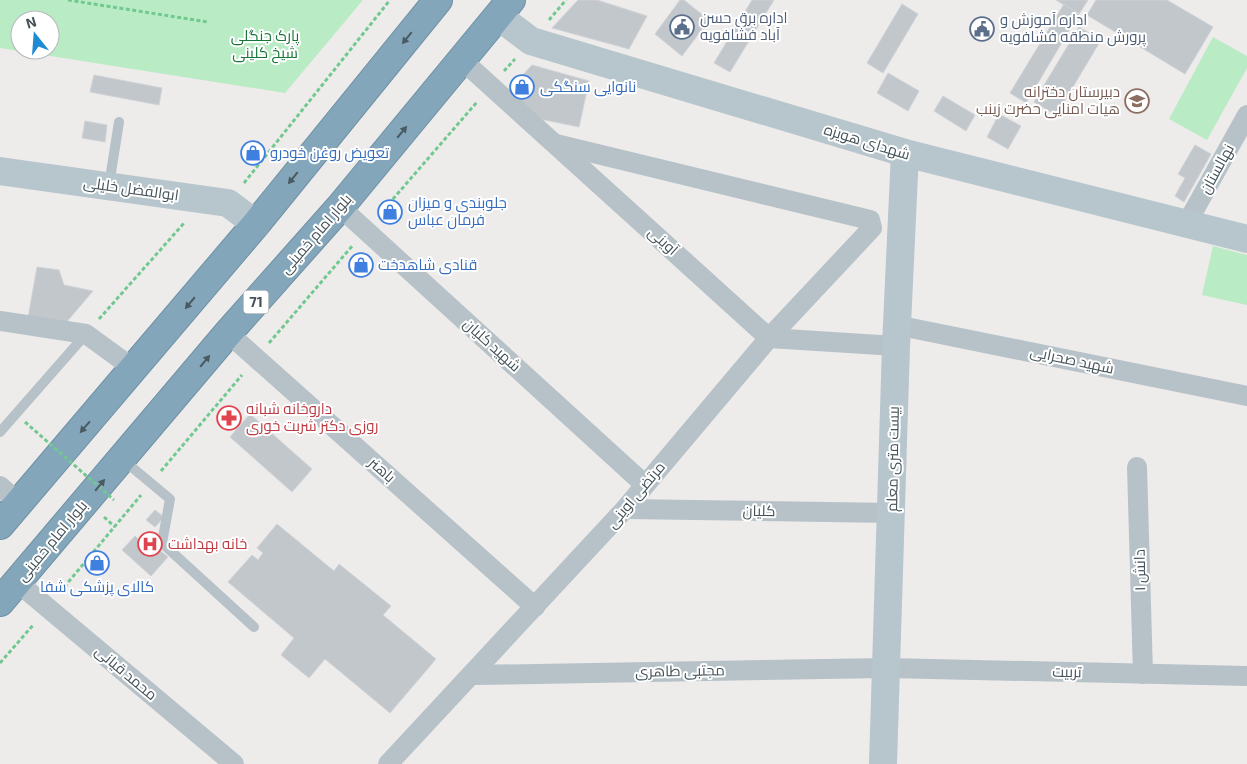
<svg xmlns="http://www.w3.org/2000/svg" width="1247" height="764" font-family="'Exo 2',Cairo,sans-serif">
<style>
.green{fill:#b9ecc4;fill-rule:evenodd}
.building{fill:#c2c7cb;stroke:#cfd3d7}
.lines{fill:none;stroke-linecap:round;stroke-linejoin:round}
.highway-casing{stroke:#6e91a5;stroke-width:30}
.path{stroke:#72c990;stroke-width:3;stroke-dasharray:4 2.5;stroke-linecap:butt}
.lane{stroke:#b6c2c8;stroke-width:10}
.street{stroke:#b6c2c8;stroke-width:20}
.secondary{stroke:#b7c5cd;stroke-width:28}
.highway{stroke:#83a6ba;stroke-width:28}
.path-bridge{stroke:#72c990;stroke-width:3;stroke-dasharray:4 2.5;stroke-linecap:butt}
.oneway{fill:#4a5a62}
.labels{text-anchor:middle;stroke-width:4;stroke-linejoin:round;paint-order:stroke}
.shield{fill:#fff;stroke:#7c868a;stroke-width:1}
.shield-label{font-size:14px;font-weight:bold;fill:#445258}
.service-label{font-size:15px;fill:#4e5e75;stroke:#fff;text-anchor:start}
.park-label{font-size:15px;fill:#187638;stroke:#fff}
.shop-label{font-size:15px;fill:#366cbe;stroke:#fff;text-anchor:start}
.education-label{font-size:15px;fill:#785e54;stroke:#fff;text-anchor:end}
.street-label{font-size:15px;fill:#445258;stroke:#fff}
.health-label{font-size:15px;fill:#be3a42;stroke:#fff;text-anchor:start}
</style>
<rect width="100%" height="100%" fill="#eeebeb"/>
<g class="green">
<path d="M0,0h363l-78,93 -285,-45zM20,20h30v30h-30z"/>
<path d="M1213,37l34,19v12l-40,72 -38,-21z"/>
<path d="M1213,246l34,9v50l-45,-10z"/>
</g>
<g class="building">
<path d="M578,0h19l50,16 -18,33 -77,-21z"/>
<path d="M680,0h4l25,20 -27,36 -27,-22z"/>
<path d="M752,0h22l-44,72 -16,-9z"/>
<path d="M1056,0h32l-9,14z"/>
<path d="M1096,0h71l46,27 -28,47 -98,-59z"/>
<path d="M902,4l16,10 -35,59 -16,-10z"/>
<path d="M1064,4l15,10 -53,89 -16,-10z"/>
<path d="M1079,27l22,13 -45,75 -22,-13z"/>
<path d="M532,65l57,16 -10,46 -39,-8 -31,-29z"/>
<path d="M888,73l31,18 -11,20 -31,-18z"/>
<path d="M94,75l68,13 -3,17 -69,-13z"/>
<path d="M943,96l32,19 -9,16 -32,-20z"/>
<path d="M999,114l22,12 -13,23 -21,-12z"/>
<path d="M85,121l22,4 -2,17 -23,-4z"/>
<path d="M1195,145l16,9 -27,48 -9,-6 10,-18 -7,-4z"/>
<path d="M37,267l22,3 5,15 29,6 -29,34 -36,-7z"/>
<path d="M250,414l62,55 -20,23 -62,-55z"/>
<path d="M155,510l9,7 -9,10 -9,-7z"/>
<path d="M277,524l57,47 5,-7 52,42 -8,9 53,44 -46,54 -65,-54 -16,19 -28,-23 13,-17 -66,-56 24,-27 6,5 5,-7 -6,-5z"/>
<path d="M135,536l17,15 4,-4 12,10 -17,19 -29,-26z"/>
</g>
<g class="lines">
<g class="highway-casing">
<g id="highway">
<path d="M0,525l256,-301 182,-224"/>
<path d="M0,602l228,-269 112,-126 171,-207"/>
</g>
</g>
<g class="path">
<path d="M68,0l140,22"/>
<path d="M549,20l17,-20"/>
<path d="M504,71l11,-12"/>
<path d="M244,183l146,-183"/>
<path d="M380,214l97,-112"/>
<path d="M99,319l86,-97"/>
<path d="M269,343l84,-98"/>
<path d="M161,471l81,-96"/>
<path d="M104,517l11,10"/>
<path d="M60,592l81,-97"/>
<path d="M0,663l34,-39"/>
</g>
<g class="lane">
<path d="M109,185l10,-63"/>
<path d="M0,432l86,-98"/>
<path d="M122,459l48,40 -8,44 92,84"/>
</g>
<g class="street">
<path d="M462,60l307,278 127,8"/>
<path d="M340,207l304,277"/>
<path d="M1187,223l60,-108"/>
<path d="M0,321l86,13 48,35"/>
<path d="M896,325l351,71"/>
<path d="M228,333l307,274"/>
<path d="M1137,467l6,207"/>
<path d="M0,486l19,17"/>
<path d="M625,509l267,4"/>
<path d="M17,582l217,182"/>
<path d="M473,675l414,-7 360,8"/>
<path d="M388,764l237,-255 144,-171 103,-110 -2,-8 -314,-76"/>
</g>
<g class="secondary">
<path d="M498,16l33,25 374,112 342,86"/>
<path d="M0,171l228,32 28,21"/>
<path d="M883,764l13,-418 9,-193"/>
</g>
<use href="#highway" class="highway"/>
<path class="path-bridge" d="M25,422l89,78"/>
</g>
<defs><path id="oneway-solid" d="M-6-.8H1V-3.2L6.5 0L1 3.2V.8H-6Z" transform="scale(1.25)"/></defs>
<g class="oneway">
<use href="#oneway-solid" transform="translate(407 38) rotate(129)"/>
<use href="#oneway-solid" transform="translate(402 132) rotate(-50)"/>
<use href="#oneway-solid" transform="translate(293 178) rotate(129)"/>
<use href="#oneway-solid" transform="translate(190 303) rotate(130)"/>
<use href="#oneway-solid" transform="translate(205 361) rotate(-50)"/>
<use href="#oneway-solid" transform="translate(85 427) rotate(131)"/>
<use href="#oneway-solid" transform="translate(100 485) rotate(-50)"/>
</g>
<defs>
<g id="civic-ring" transform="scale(1.25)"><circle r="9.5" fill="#fff" stroke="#5c6f8a" stroke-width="1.5"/><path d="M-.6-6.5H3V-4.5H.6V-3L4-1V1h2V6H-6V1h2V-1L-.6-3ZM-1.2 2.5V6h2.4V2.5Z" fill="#5c6f8a"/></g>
<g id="shop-ring" transform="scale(1.25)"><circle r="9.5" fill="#fff" stroke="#3f7fe0" stroke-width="1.5"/><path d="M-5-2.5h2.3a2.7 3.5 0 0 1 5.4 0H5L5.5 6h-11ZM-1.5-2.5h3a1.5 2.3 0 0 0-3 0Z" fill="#3f7fe0"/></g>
<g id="school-ring" transform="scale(1.25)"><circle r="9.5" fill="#fff" stroke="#8d6e63" stroke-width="1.5"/><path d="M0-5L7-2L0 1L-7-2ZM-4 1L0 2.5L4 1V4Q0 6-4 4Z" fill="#8d6e63"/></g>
<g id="pharmacy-ring" transform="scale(1.25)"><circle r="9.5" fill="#fff" stroke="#e0444e" stroke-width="1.5"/><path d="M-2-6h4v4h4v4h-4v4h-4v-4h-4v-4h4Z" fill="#e0444e"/></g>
<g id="hospital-ring" transform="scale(1.25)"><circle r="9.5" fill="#fff" stroke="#e0444e" stroke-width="1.5"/><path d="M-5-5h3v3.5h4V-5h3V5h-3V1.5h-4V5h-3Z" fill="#e0444e"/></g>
</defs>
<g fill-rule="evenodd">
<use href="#civic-ring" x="682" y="27"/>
<use href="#civic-ring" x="982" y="29"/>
<use href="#shop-ring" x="522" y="87"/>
<use href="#school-ring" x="1137" y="101"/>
<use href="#shop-ring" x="253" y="153"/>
<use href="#shop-ring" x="390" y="212"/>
<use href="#shop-ring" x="361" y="265"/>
<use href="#pharmacy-ring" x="229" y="418"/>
<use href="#hospital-ring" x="150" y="544"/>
<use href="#shop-ring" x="97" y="563"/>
</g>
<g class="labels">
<rect class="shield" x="243.5" y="290.5" width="25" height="23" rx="4"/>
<g class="shield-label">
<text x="256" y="307">71</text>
</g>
<g class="service-label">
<text x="700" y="23">اداره برق حسن<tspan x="700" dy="17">آباد فشافویه</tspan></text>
<text x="1000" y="25">اداره آموزش و<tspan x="1000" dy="17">پرورش منطقه فشافویه</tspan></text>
</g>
<g class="park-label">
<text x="265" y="41">پارک جنگلی<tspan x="265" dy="17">شیخ کلینی</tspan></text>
</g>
<g class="shop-label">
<text x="540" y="92">نانوایی سنگکی</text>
<text x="270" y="158">تعویض روغن خودرو</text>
<text x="408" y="208">جلوبندی و میزان<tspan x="408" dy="17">فرمان عباس</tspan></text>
<text x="378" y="270">قنادی شاهدخت</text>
<text x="97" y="592" text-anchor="middle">کالای پزشکی شفا</text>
</g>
<g class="education-label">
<text x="1120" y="97">دبیرستان دخترانه<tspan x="1120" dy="17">هیات امنایی حضرت زینب</tspan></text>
</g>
<g class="street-label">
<text transform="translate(867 142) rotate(17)" y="5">شهدای هویزه</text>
<text transform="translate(1217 169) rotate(-61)" y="5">نهالستان</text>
<text transform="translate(131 189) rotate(8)" y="5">ابوالفضل خلیلی</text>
<text transform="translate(316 234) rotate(-49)" y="5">بلوار امام خمینی</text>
<text transform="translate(663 241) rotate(42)" y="5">آوینی</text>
<text transform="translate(492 345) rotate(42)" y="5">شهید کلیان</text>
<text transform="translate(1072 360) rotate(12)" y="5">شهید صحرایی</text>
<text transform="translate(893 459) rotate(-89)" y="5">بیست متری معلم</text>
<text transform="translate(382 470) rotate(42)" y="5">باهنر</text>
<text transform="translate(636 495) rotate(-50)" y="5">مرتضی اوینی</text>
<text transform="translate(759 511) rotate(1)" y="5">کلیان</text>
<text transform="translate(52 541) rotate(-50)" y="5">بلوار امام خمینی</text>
<text transform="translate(1140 570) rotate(-91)" y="5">دانش ۱</text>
<text transform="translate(680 671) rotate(-1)" y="5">مجتبی طاهری</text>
<text transform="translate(1067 672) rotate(1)" y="5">تربیت</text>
<text transform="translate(126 673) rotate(40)" y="5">محمد قیانی</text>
</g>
<g class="health-label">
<text x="246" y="414">داروخانه شبانه<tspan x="246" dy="17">روزی دکتر شربت خوری</tspan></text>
<text x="168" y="549">خانه بهداشت</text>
</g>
</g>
<g transform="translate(35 35) rotate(343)"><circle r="24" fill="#ffffff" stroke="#b4babc"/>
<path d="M0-4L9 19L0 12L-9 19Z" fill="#1d8bd6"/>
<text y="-8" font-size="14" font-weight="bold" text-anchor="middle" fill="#445258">N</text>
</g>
</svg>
